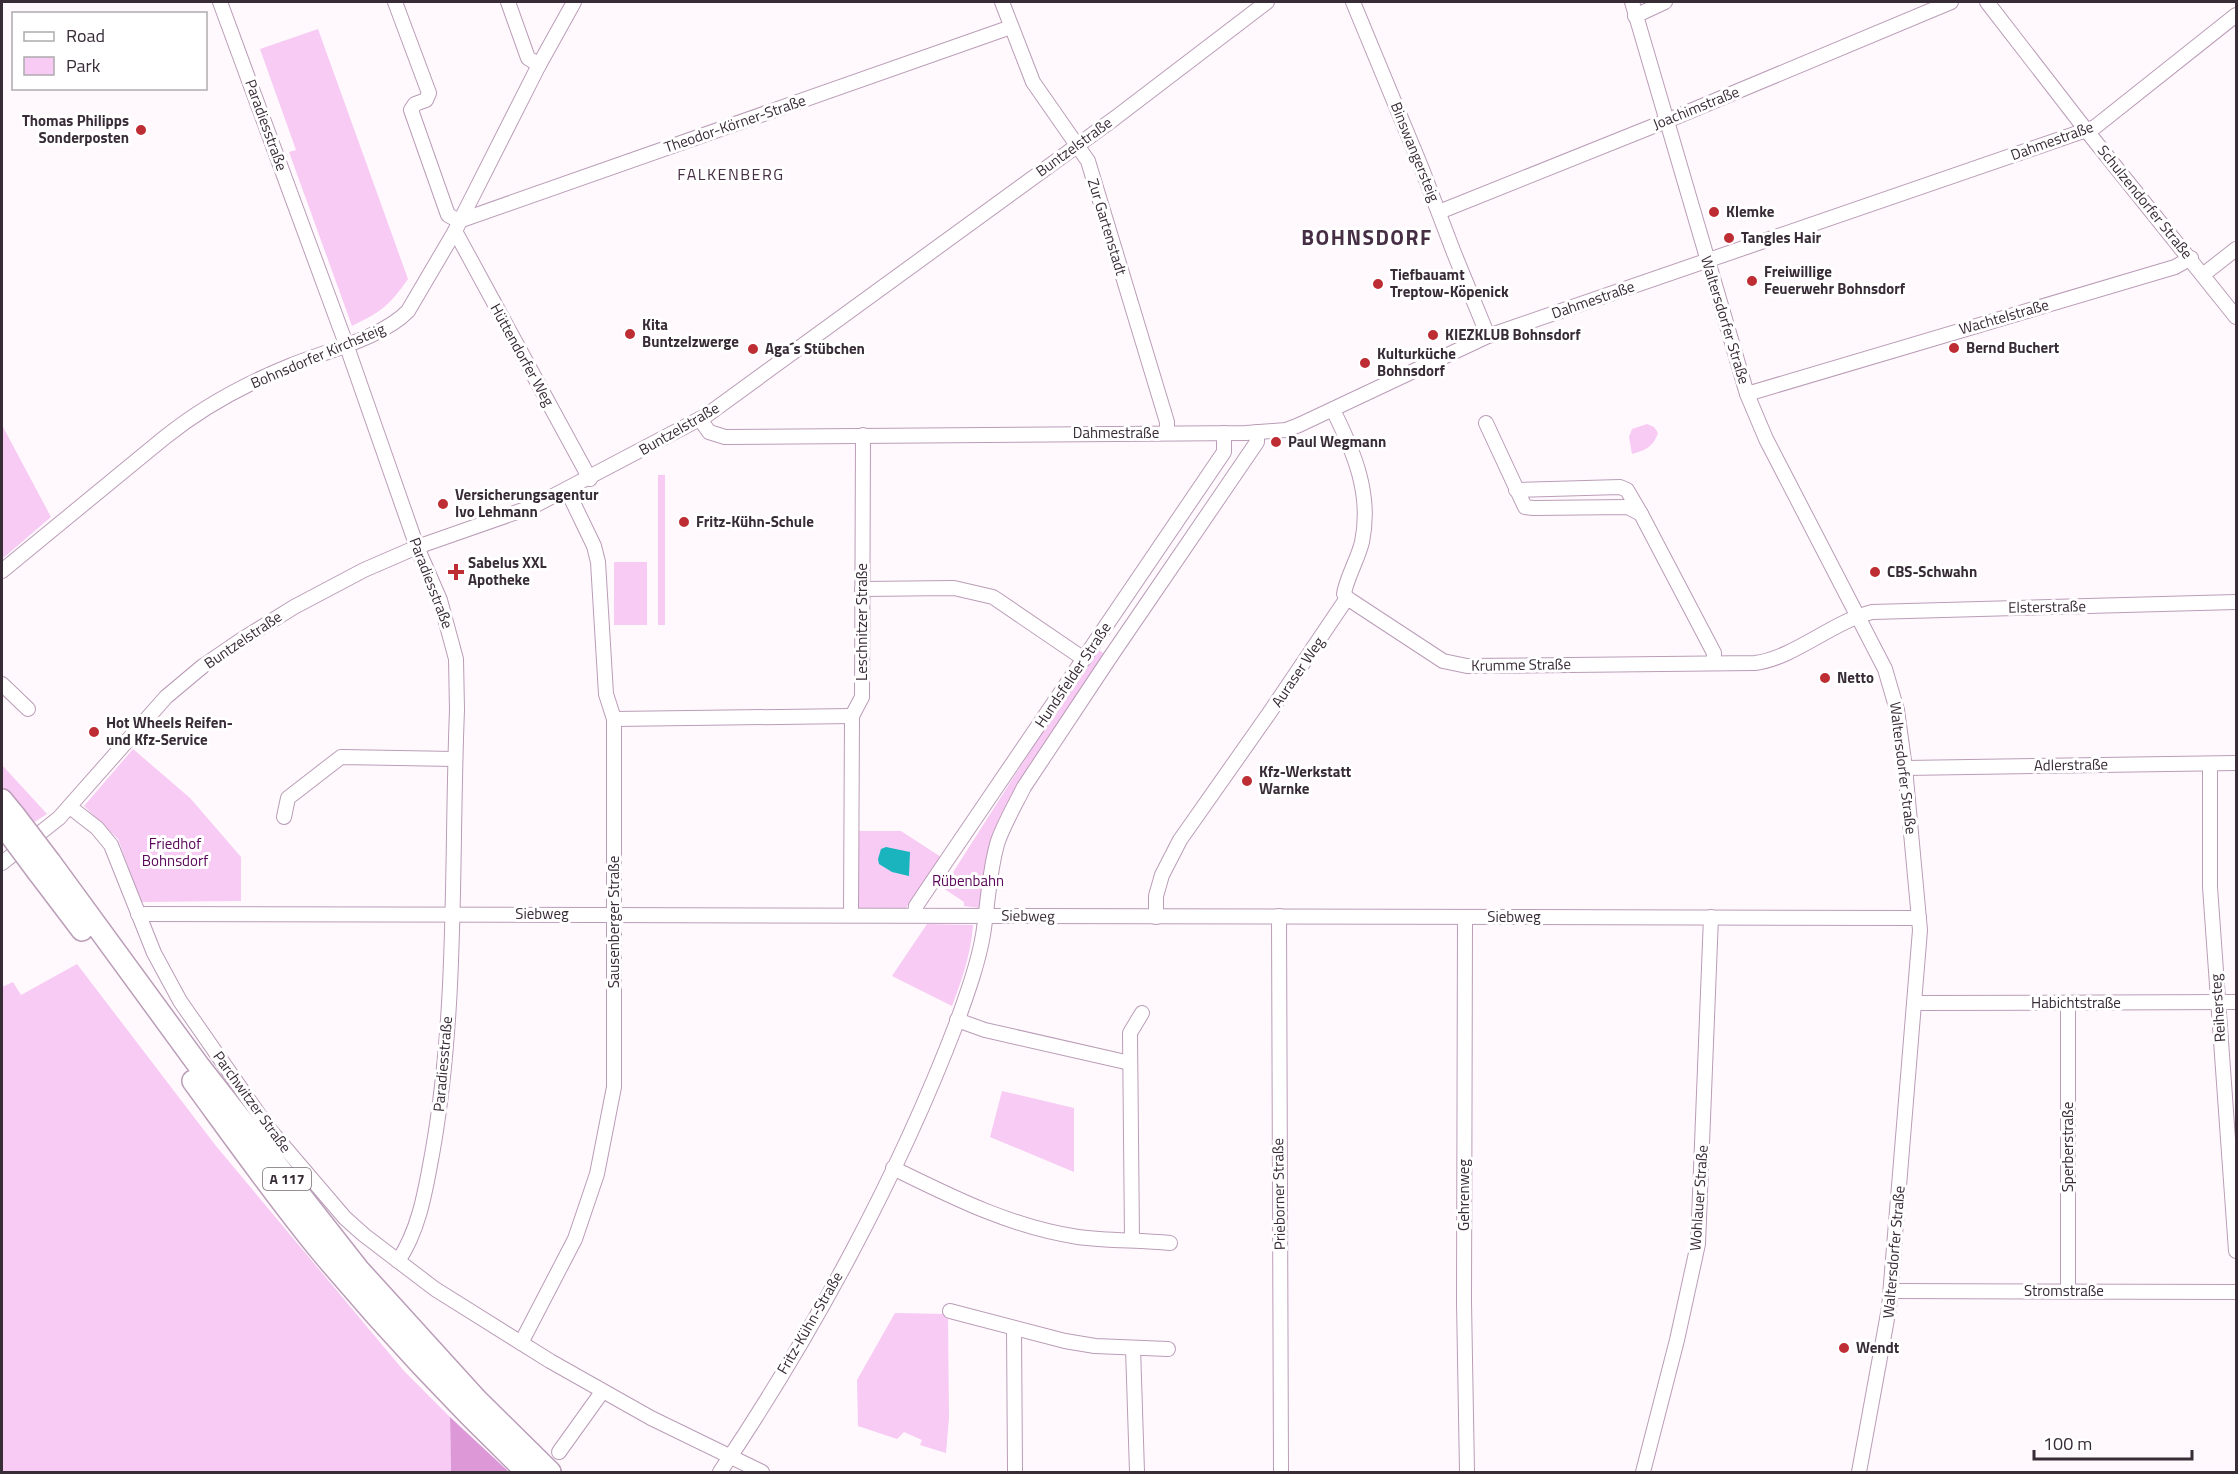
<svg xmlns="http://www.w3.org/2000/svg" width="2238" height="1474" font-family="'Titillium Web',sans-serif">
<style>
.green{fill:#f7cbf3}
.forest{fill:#dd98d8}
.water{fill:#19b4be}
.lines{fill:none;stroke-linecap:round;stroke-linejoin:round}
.minor-casing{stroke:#ba9db7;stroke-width:16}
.highway-casing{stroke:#ba9db7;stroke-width:24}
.minor{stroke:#fff;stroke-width:14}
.highway{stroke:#fff;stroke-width:21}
.highway-bridge-casing{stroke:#ba9db7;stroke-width:24;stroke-linecap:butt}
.highway-bridge{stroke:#fff;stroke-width:21}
.poi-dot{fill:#bd2d33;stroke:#fff;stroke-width:2}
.labels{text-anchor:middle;stroke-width:6;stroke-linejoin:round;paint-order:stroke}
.shield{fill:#fff;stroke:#746b73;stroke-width:1.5}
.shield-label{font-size:14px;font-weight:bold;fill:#382c37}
.street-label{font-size:15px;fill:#382c37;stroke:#fff}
.poi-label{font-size:15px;font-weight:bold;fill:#382c37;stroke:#fff;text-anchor:start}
.park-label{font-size:15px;fill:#5a0559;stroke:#fff}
.neighbourhood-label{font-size:16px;letter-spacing:1.5px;fill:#462e44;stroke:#fff}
.district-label{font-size:21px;font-weight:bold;letter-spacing:1.5px;fill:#462e44;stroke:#fff}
</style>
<rect width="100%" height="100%" fill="#fff9fe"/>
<g class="green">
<path d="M318,29l90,250c-19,27 -26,32 -56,47l-63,-174 7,-2 -36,-101z"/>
<path d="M1647,424l7,3 4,6c-5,14 -12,17 -26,21l-3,-17 3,-8z"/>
<path d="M2,425l49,92 -49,42z"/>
<rect x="658" y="475" width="7" height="150"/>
<rect x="614" y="562" width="33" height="63"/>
<path d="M1096,648l12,8 -93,133 -35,119 -16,-2v-4l-21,-14z"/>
<path d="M133,749l57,49 51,59v44l-100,1 -23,-63 -34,-33z"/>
<path d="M2,765l45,49 -14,9 -31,-37z"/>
<path d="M859,831h42l40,26 -35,51h-48z"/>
<path d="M927,924l46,1c-2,29 -11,54 -21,81l-60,-30z"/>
<path d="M77,964l139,182 188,225 46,46 1,55h-449v-485l11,-5 8,13z"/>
<path d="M1002,1091l72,17v64l-84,-35z"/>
<path d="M895,1313l53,1 1,104 -3,35 -26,-8 2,-5 -18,-8 -7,7 -39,-13 -1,-46z"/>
</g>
<path class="forest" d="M450,1417l58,54 -1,1h-56z"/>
<path class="water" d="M886,847l24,5 -1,24 -17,-4 -13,-8 -1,-5 3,-10z"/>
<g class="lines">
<g class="minor-casing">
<g id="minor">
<path d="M220,2l126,342 71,203 23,53 16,59 1,51c-6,146 1,295 -24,439 -7,38 -13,80 -35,112"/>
<path d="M395,2l34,91 -3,7 -11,4 -4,6 37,105 11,6"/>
<path d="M508,2l20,56 11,7"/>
<path d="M1002,2l31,80 55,79 79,261v11"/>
<path d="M1353,2l69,167 32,84 34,83"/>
<path d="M1632,2l115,392 19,45 119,230 12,41 8,58 15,162 -31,378 -30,164"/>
<path d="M1987,2l99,128 150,187"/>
<path d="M1635,16l30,-14"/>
<path d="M1439,212l237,-95 275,-115"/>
<path d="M459,221l552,-194"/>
<path d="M455,231l135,248"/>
<path d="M2204,274l32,-25"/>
<path d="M1747,394l428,-127 16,-9"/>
<path d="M1333,410c21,42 39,84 29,132 -4,17 -16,37 -18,52l3,4"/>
<path d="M700,419l9,13 16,5 521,-4 40,-3 13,-5 189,-89 607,-209 141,-112"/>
<path d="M1486,423l39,84 8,1 95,-1 13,7 73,139v10"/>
<path d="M1516,490l104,-3 7,3 14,24"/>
<path d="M2,571l162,-133c37,-30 83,-55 128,-73 34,-14 90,-27 116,-54l47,-80 84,-166 35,-63"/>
<path d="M862,589l92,-1 39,9 91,62"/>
<path d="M1347,598l96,63 24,5 288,-3c39,-5 77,-41 117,-51l364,-10"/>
<path d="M2,684l26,25"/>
<path d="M614,719l238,-3"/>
<path d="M2210,764v123l26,364"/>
<path d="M1905,768l331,-5"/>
<path d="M70,807l27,21 14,17 43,108 26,48 89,128 76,89 19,17 71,54 115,72 101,57 111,54"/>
<path d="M284,817l4,-19 53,-41 114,2"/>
<path d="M2,863l57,-45 107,-121 37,-31 38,-26 53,-33 70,-37 53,-23 117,-41 173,-91 408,-297 152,-116"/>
<path d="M138,914l1781,4"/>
<path d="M851,914l1,-198 10,-19 1,-262"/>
<path d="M915,915l1,-9 31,-46 277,-408v-19"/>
<path d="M1279,916l2,556"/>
<path d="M1156,917v-21l6,-21 18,-35 90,-128 77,-114"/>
<path d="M1465,917l-1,385 3,170"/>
<path d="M1916,1003l320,-1"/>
<path d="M2068,1003v287"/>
<path d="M957,1020l28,10 145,33"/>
<path d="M893,1168c59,29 118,59 185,69 30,4 61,3 92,6"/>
<path d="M1132,1240l-2,-207 12,-20"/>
<path d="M1891,1291l345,1"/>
<path d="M950,1311l115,30 30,5 73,3"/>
<path d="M1014,1328l1,144"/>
<path d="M521,1343l54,-104 22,-65 17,-87v-368l-8,-25 -8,-132 -4,-16 -27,-56"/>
<path d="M1133,1348l4,124"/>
<path d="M559,1452l43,-60"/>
<path d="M720,1472c92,-137 178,-295 237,-450 10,-28 21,-58 26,-87 5,-31 6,-65 15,-94 7,-19 17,-36 26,-54l87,-131 146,-214v-10"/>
<path d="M1643,1472l34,-132 21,-96 13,-327"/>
</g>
</g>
<g class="highway-casing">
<g id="highway">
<path d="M2,800l13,16"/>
<path d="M50,862l149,204 159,203 119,131 73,72"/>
<path d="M38,872l44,58"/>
<path d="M193,1081c41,56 82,114 126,168 65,78 135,153 208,223"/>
</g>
</g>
<use href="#minor" class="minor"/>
<use href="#highway" class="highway"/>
<g class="highway-bridge-casing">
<g id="highway-bridge">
<path d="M15,816l35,46"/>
<path d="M3,825l35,47"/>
</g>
</g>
<use href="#highway-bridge" class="highway-bridge"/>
</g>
<g class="poi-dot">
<circle cx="141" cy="130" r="6"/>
<circle cx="1714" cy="212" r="6"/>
<circle cx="1729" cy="238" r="6"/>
<circle cx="1752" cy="281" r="6"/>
<circle cx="1378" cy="284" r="6"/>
<circle cx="630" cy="334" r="6"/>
<circle cx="1433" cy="335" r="6"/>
<circle cx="1954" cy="348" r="6"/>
<circle cx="753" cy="349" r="6"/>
<circle cx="1365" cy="363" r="6"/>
<circle cx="1276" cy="442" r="6"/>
<circle cx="443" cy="504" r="6"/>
<circle cx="684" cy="522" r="6"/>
<path d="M453 563h6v6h6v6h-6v6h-6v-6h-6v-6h6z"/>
<circle cx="1875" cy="572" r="6"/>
<circle cx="1825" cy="678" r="6"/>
<circle cx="94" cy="732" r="6"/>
<circle cx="1247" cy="781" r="6"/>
<circle cx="1844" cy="1348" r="6"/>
</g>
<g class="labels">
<rect class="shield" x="263" y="1168" width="48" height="22" rx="4.5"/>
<g class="shield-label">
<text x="287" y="1184">A 117</text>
</g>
<g class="street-label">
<text transform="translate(1696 108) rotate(-22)" y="5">Joachimstraße</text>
<text transform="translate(735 124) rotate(-19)" y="5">Theodor-Körner-Straße</text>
<text transform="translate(266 125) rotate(70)" y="5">Paradiesstraße</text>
<text transform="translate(2052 141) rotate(-20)" y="5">Dahmestraße</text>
<text transform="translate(1074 147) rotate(-36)" y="5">Buntzelstraße</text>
<text transform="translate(1415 152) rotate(68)" y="5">Binswangersteig</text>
<text transform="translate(2145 202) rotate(51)" y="5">Schulzendorfer Straße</text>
<text transform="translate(1107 227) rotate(73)" y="5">Zur Gartenstadt</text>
<text transform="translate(1593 300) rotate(-19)" y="5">Dahmestraße</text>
<text transform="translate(2004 317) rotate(-16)" y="5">Wachtelstraße</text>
<text transform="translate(1725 320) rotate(73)" y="5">Waltersdorfer Straße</text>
<text transform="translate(522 355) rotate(61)" y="5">Hüttendorfer Weg</text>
<text transform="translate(318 356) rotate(-23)" y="5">Bohnsdorfer Kirchsteig</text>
<text transform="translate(679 429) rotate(-30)" y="5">Buntzelstraße</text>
<text x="1116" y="438">Dahmestraße</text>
<text transform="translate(431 583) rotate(69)" y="5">Paradiesstraße</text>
<text transform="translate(2047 607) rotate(-1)" y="5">Elsterstraße</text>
<text transform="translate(862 622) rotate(-90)" y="5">Leschnitzer Straße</text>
<text transform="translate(243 640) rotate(-34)" y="5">Buntzelstraße</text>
<text transform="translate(1521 665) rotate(-1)" y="5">Krumme Straße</text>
<text transform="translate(1298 672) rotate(-56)" y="5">Auraser Weg</text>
<text transform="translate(1073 675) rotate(-56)" y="5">Hundsfelder Straße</text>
<text transform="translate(2071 765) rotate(-1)" y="5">Adlerstraße</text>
<text transform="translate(1903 768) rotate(83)" y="5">Waltersdorfer Straße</text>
<text x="542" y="919">Siebweg</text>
<text transform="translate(1028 916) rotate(1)" y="5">Siebweg</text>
<text x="1514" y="922">Siebweg</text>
<text transform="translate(614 922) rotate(-90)" y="5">Sausenberger Straße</text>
<text x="2076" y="1008">Habichtstraße</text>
<text transform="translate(2218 1008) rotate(-94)" y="5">Reihersteg</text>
<text transform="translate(443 1064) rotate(-85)" y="5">Paradiesstraße</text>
<text transform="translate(252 1102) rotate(54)" y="5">Parchwitzer Straße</text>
<text transform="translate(2068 1147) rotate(-90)" y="5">Sperberstraße</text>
<text transform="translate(1279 1194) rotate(-91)" y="5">Prieborner Straße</text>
<text transform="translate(1464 1195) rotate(-90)" y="5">Gehrenweg</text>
<text transform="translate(1699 1198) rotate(-86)" y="5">Wohlauer Straße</text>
<text transform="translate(1894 1252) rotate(-85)" y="5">Waltersdorfer Straße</text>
<text x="2064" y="1296">Stromstraße</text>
<text transform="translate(810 1323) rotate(-60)" y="5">Fritz-Kühn-Straße</text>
</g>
<g class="poi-label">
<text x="129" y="126" text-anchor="end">Thomas Philipps<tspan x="129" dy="17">Sonderposten</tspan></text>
<text x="1726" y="217">Klemke</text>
<text x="1741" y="243">Tangles Hair</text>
<text x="1764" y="277">Freiwillige<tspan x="1764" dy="17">Feuerwehr Bohnsdorf</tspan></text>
<text x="1390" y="280">Tiefbauamt<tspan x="1390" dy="17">Treptow-Köpenick</tspan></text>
<text x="642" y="330">Kita<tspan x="642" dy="17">Buntzelzwerge</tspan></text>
<text x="1445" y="340">KIEZKLUB Bohnsdorf</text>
<text x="1966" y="353">Bernd Buchert</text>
<text x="765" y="354">Aga´s Stübchen</text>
<text x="1377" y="359">Kulturküche<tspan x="1377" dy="17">Bohnsdorf</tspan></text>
<text x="1288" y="447">Paul Wegmann</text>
<text x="455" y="500">Versicherungsagentur<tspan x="455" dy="17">Ivo Lehmann</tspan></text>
<text x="696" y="527">Fritz-Kühn-Schule</text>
<text x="468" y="568">Sabelus XXL<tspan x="468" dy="17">Apotheke</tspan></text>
<text x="1887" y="577">CBS-Schwahn</text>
<text x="1837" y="683">Netto</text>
<text x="106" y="728">Hot Wheels Reifen-<tspan x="106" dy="17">und Kfz-Service</tspan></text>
<text x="1259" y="777">Kfz-Werkstatt<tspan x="1259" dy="17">Warnke</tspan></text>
<text x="1856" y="1353">Wendt</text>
</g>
<g class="park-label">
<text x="175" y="849">Friedhof<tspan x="175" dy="17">Bohnsdorf</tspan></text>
<text x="968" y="886">Rübenbahn</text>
</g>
<g class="neighbourhood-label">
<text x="731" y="180">FALKENBERG</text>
</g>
<g class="district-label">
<text x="1367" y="245">BOHNSDORF</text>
</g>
</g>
<rect width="2238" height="1474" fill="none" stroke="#382c37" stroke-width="6"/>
<rect x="12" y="12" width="195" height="78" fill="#ffffff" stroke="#afabaf" stroke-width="1.5"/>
<rect x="24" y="32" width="30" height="9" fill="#ffffff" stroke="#afabaf" stroke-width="1.5"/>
<text x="66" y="42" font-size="18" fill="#382c37">Road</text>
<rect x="24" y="57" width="30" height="18" fill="#f7cbf3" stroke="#afabaf" stroke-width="1.5"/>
<text x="66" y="72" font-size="18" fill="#382c37">Park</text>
<path d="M2034 1450v9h158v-9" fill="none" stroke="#382c37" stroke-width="3"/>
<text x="2043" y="1450" font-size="18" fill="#382c37" stroke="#ffffff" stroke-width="4.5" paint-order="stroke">100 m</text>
</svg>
